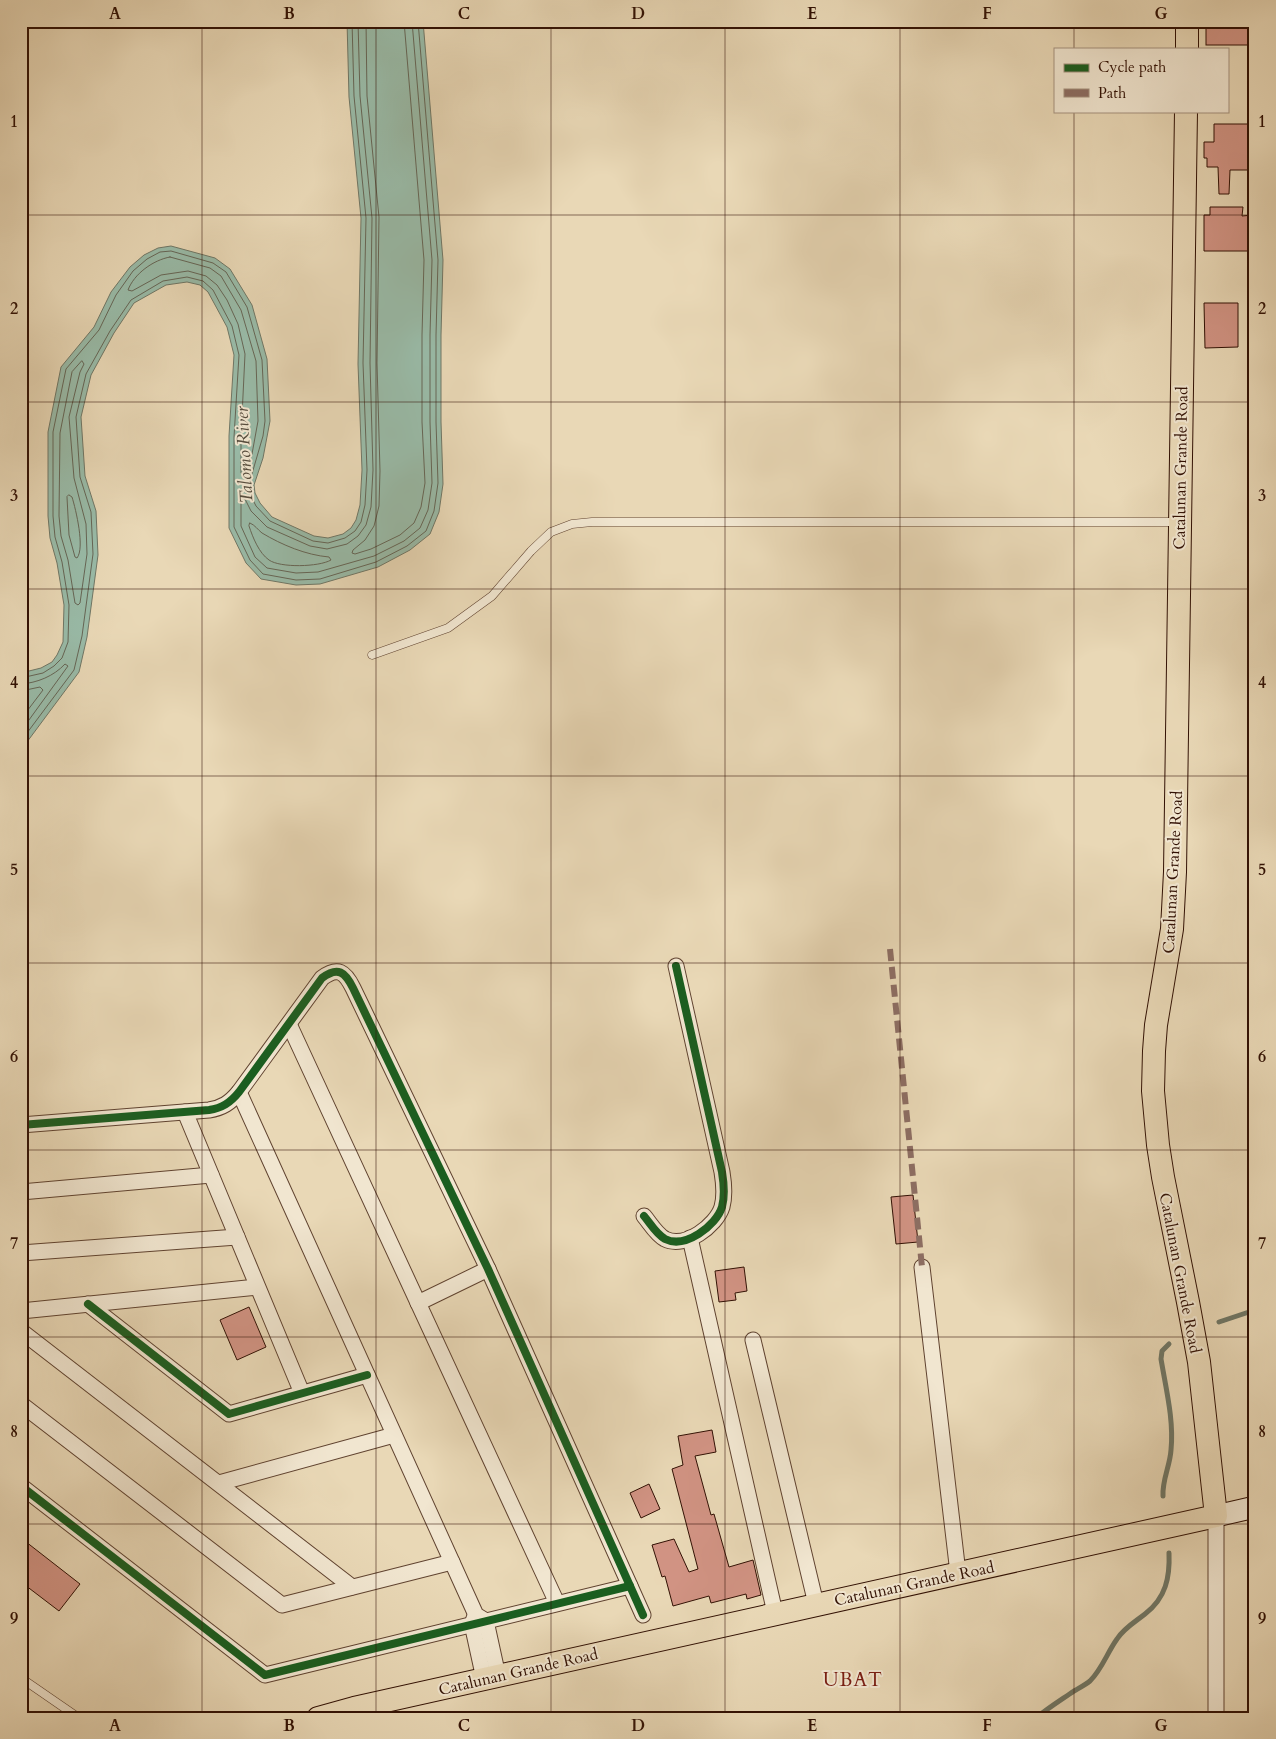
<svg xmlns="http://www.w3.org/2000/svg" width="1276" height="1739" font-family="Cardo,serif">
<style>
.water{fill:#99bba8;stroke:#707766}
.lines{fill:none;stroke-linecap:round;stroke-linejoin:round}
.shore{stroke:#666656;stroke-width:1}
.stream{stroke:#707766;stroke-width:5}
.building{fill:#d19383;stroke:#321104}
.service-casing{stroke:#604330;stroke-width:9}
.minor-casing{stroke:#604330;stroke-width:17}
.secondary-casing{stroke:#321104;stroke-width:23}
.primary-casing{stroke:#321104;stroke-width:24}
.service{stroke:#f1e6d0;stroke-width:8}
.minor{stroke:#f1e6d0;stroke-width:15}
.secondary{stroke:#f1e6d0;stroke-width:21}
.primary{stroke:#e9d8b6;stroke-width:22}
.quiet{stroke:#8d6e63;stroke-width:6;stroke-dasharray:12 6;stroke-linecap:butt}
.cycleway-casing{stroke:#f1e6d0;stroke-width:11}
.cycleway{stroke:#1b5e20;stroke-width:8}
.grid{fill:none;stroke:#321104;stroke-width:1;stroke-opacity:0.55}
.labels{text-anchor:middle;stroke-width:4;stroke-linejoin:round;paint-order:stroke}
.street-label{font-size:16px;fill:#321104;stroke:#f1e6d0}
.water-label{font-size:18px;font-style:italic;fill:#564c3d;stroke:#f1e6d0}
.quarter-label{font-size:19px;letter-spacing:1px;fill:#7a1f14;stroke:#f1e6d0}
.neatline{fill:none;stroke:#321104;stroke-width:2}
.grid-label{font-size:16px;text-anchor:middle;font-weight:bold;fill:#321104}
</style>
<rect width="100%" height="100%" fill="#e9d8b6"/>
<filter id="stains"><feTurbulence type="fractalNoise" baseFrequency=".004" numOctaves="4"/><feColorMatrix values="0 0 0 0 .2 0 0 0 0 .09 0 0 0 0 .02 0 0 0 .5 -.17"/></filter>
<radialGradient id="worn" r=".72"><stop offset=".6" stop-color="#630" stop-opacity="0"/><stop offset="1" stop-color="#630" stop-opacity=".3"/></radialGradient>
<path class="water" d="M347,21h76l20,239 -2,75v87l2,62 -4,28 -9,22 -20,16 -32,17 -58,17 -24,1 -35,-6 -15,-16 -17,-35v-92l5,-81 -7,-28 -19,-35 -8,-7 -13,-3 -21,3 -32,18 -20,30 -23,42 -10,42 4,59 11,35 2,44 -11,82 -8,35 -58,78v-77l20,-5 11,-6 5,-7 6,-13 1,-37 -7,-42 -7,-25 -2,-22v-84l13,-65 33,-40 17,-35 19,-25 14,-12 14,-7 13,-2 44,12 15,11 22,36 15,54 3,62 -7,37 -9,27 1,8 5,10 12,14 42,19 14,2 15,-4 8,-6 5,-8 4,-15 2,-35 -4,-106 3,-146 -12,-121z"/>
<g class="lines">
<g class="shore">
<path d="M358,21l2,75 12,122 -2,145 3,107 -2,37 -5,18 -8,11 -11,8 -20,5 -17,-3 -43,-19 -16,-16 -6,-12h-4v27l14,31 12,11 29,5 22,-1 56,-16 30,-15 16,-13 8,-18 4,-27 -2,-61v-87l2,-75 -20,-239"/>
<path d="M366,21l1,75 12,121 -2,146 3,108 -1,35 -5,20 -9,14 -12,10 -1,3 3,1 16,-5 29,-14 14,-12 7,-16 4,-24 -3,-61v-87l2,-75 -20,-239"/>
<path d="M170,257l40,11 11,8 20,34 15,51 2,60 -6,33 -8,22 -3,-3v-36l4,-83 -7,-30 -11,-24 -10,-15 -11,-9 -18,-5 -27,4 -29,16 -4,-1c6,-16 25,-30 42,-33z"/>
<path d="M82,361l2,3 -4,8 -11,45 5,61 12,46 1,30 -7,49 -2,2 -3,-2 -7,-43 -7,-24 -2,-20 1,-83 12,-61z"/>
<path d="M69,495l3,2c4,13 13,51 5,61l-2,-1 -6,-22 -2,-38z"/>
<path d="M250,523c5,2 8,7 12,10 20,12 44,22 67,24l2,3c-12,7 -51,8 -62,0 -10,-7 -16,-22 -20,-34z"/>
<path d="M21,678l22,-5 11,-7 8,-8 6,-16 1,-37 -7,-43 -7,-25 -2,-21v-84l13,-63 33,-39 17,-35 17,-24 14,-12 13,-7 11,-1 42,12 13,9 21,35 15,53 3,61 -2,15 -14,48 1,10 6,12 14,15 43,20 15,2 17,-5 10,-7 6,-9 4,-17 2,-35 -4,-107 3,-145 -12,-122 -2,-75"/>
<path d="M21,684c16,-1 33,-8 44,-20l3,2 -47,65"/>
<path d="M21,691l19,-4 3,3 -22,29"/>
<path d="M21,741l53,-71 8,-34 11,-82 -2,-42 -11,-35 -4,-60 10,-43 24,-43 21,-31 32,-19 24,-4 16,4 10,9 19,36 7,29 -5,82v90l16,33 13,14 33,6 24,-1 56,-17 31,-16 19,-15 8,-20 4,-28 -2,-61v-87l2,-75 -20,-239"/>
</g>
<g class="stream">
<path d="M1255,824l-2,22 2,23"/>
<path d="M1219,1322l36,-12"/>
<path d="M1163,1496c-1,-16 7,-30 8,-46 3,-30 -5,-61 -10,-91l1,-8 7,-7"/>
<path d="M1036,1718c12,-10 25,-18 38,-27 5,-3 11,-6 16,-10 12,-12 17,-28 27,-42 7,-11 18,-17 28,-25 21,-16 25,-37 24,-61"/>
</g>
</g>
<g class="building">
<rect x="1206" y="27" width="48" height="18"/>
<path d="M1214,124h41v31l-5,1v14h-20l-1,24h-10l-1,-27h-11v-9h-3v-16h10z"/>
<path d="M1210,207h33l-1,9 11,-1 -1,36h-48v-36h6z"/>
<path d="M1204,303h34v44l-33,1z"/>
<path d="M913,1195l5,47 -22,2 -5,-47z"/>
<path d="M744,1267l3,24 -12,2 1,7 -17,2 -4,-31z"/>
<path d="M249,1307l17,40 -29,13 -17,-40z"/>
<path d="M712,1430l4,22 -21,4 16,59 3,-1 15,53 24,-7 8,35 -14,4 -1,-5 -35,9 -2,-7 -36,10 -8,-30 -3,1 -10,-32 22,-6 15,33 9,-3 -26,-100 11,-4 -5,-29z"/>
<path d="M649,1484l11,25 -19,9 -11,-25z"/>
<path d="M21,1538l59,46 -21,27 -38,-29z"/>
</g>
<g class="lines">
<g class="service-casing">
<g id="service">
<path d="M372,655l76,-27 44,-32 39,-45 20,-19 21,-8 20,-2h585"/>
<path d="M21,1678l58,40"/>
</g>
</g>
<g class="minor-casing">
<g id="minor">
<path d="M289,1024l268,579"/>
<path d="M239,1092l237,523 10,6 12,55"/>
<path d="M185,1112l117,281"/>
<path d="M21,1125l188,-15c13,-2 21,-7 30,-18l83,-114c16,-12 23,-6 31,10l135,281 155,346"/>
<path d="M21,1192l190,-17"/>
<path d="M644,1216c6,7 12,18 21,23 20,10 51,-13 57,-32 3,-11 2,-23 0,-35l-46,-206"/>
<path d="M690,1238l85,375"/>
<path d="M21,1253l216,-16"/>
<path d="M922,1267l36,306"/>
<path d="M418,1303l70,-34"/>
<path d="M88,1304l141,110 138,-39"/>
<path d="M21,1311l236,-24"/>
<path d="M21,1331l331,256"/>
<path d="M753,1340l63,264"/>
<path d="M21,1404l261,201 170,-43"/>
<path d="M219,1483l175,-48"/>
<path d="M21,1486l244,189 365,-89"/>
<path d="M1216,1516v202"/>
<path d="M475,1616l-3,8 12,55"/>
</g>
</g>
<g class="secondary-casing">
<path id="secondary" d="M1216,1516l39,-9"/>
</g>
<g class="primary-casing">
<g id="primary">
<path d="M1187,49v-28"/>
<path d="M318,1718l36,-10 862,-192 -17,-154 -11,-60 -25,-125 -5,-32 -5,-54 1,-40 2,-26 16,-96 3,-57 11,-761"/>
</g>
</g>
<use href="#service" class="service"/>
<use href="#minor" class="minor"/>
<use href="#secondary" class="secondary"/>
<use href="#primary" class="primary"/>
<path class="quiet" d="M890,949l32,318"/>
<g class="cycleway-casing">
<g id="cycleway">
<path d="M21,1125l188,-15c13,-2 21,-7 30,-18l83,-114c16,-12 23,-6 31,10l135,281 155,346"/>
<path d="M644,1216c6,7 12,18 21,23 20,10 51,-13 57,-32 3,-11 2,-23 0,-35l-46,-206"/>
<path d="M88,1304l141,110 138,-39"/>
<path d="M21,1486l244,189 365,-89"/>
</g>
</g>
<use href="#cycleway" class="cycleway"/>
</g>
<path class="grid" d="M202,21v1697M376,21v1697M551,21v1697M725,21v1697M900,21v1697M1074,21v28M1074,111v1607M21,215h1234M21,402h1234M21,589h1234M21,776h1234M21,963h1234M21,1150h1234M21,1337h1234M21,1524h1234"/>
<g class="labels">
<g class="street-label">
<text transform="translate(1180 468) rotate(-89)" y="6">Catalunan Grande Road</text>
<text transform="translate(1172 872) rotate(-87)" y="6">Catalunan Grande Road</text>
<text transform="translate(1181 1273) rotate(79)" y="6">Catalunan Grande Road</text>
<text transform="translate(914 1583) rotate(-12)" y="6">Catalunan Grande Road</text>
<text transform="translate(518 1671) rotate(-13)" y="6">Catalunan Grande Road</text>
</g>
<g class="water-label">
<text transform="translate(244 455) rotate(-93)" y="6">Talomo River</text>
</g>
<g class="quarter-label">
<text x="853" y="1686">UBAT</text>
</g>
</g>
<rect width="1276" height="1739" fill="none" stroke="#e9d8b6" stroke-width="55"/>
<rect x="1054" y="48" width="175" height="65" fill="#f1e6d0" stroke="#a5917e"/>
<rect x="1064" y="64" width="25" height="8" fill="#1b5e20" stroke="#a5917e"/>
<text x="1098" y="72" font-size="15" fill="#321104">Cycle path</text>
<rect x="1064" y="89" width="25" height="8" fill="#8d6e63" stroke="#a5917e"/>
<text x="1098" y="98" font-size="15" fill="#321104">Path</text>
<rect x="28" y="28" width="1220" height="1684" class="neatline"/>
<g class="grid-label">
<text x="115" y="19">A</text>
<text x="289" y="19">B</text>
<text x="464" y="19">C</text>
<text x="638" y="19">D</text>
<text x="812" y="19">E</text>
<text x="987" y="19">F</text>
<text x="1161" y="19">G</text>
<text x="14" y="127">1</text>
<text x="1262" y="127">1</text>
<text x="14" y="314">2</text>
<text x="1262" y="314">2</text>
<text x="14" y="501">3</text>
<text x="1262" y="501">3</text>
<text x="14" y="688">4</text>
<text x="1262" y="688">4</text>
<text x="14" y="875">5</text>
<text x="1262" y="875">5</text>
<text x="14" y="1062">6</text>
<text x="1262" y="1062">6</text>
<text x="14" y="1249">7</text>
<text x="1262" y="1249">7</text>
<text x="14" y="1437">8</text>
<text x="1262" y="1437">8</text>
<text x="14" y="1624">9</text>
<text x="1262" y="1624">9</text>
<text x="115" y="1731">A</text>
<text x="289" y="1731">B</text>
<text x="464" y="1731">C</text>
<text x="638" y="1731">D</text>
<text x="812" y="1731">E</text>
<text x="987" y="1731">F</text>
<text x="1161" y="1731">G</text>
</g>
<rect width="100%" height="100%" filter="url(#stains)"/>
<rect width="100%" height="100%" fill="url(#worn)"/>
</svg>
